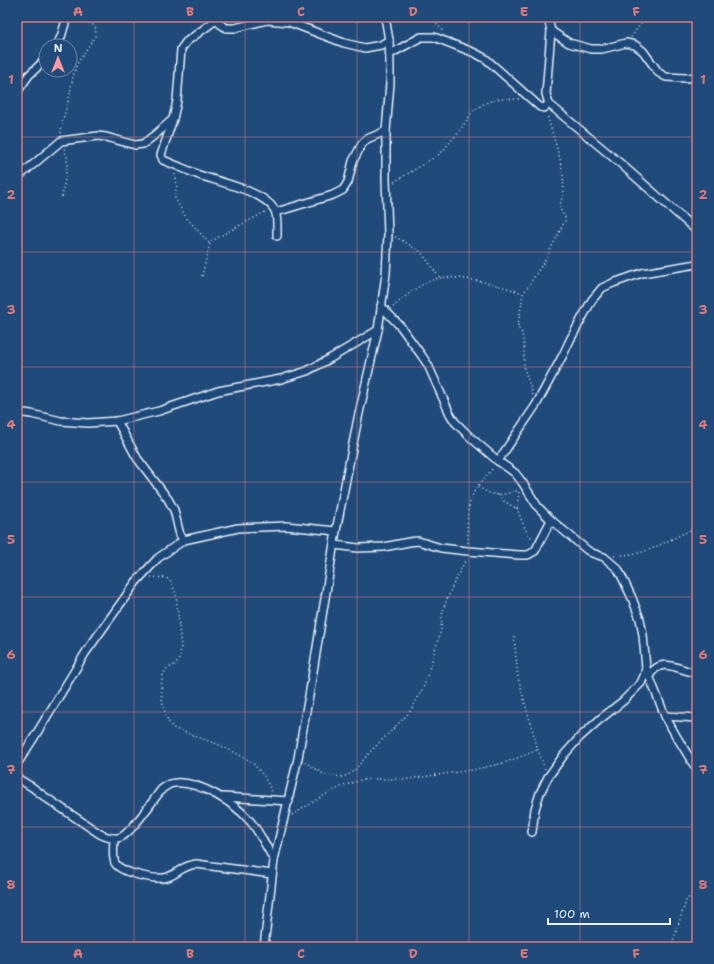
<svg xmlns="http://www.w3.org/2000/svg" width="714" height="964" font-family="'Shantell Sans',sans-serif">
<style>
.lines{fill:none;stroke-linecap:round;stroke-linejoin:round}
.minor-casing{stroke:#e8f1f8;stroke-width:10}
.path{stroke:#e8f1f8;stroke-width:1.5;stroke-dasharray:1 3;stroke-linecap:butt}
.minor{stroke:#1f4a7a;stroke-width:7}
.grid{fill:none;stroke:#dd787b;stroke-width:1;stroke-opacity:0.55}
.neatline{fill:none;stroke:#dd787b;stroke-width:1.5}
.grid-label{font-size:13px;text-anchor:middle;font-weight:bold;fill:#dd787b}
</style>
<rect width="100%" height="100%" fill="#1f4a7a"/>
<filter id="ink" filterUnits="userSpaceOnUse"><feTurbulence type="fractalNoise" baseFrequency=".025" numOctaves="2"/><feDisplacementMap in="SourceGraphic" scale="8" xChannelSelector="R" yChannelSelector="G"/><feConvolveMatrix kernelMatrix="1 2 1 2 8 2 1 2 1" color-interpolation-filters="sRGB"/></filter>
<g filter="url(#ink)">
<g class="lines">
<g class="minor-casing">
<g id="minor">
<path d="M220,17l-34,25 -5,7 -4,52 -4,18 -12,36 2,5 5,2c10,4 21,9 31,13 20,7 64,16 75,34 4,5 3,20 3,27"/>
<path d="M548,17l3,14 -5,63 3,10 72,60 76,67"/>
<path d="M216,21l10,7h9l32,-8 22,2 55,21 21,5 16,-3 8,-5"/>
<path d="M551,31l18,12 22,6h11l24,-6 9,2 8,6 16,22 7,4 20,1 11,-1"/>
<path d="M56,46l5,-9 6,-20"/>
<path d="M390,54l31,-17h13l41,16 11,6 54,48 4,1 5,-4"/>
<path d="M17,92l12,-17 17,-16"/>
<path d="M17,178l44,-37 37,-5 8,1 29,8 8,-1 13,-10 15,-13"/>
<path d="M276,212l57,-17 10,-5 5,-8 5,-21 9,-17 5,-5 19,-8"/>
<path d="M381,306l20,21 21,29 6,9 22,49 5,8 15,15 28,24 17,12 7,9 16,25 13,13 36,30 5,3 12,4 14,12 5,10 9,19 8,21 3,16 3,33 19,48 10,18 22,36"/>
<path d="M17,412l14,2 30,7 13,1 14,1 29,-2 42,-10 59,-20 63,-12 26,-8 24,-13 47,-28"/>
<path d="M117,421l20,37 31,41 6,11 6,25 4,5"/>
<path d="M498,461l38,-56 27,-50 7,-15 22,-40 10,-12 11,-5 29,-10 55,-9"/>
<path d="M335,545l23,3 26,-1 25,-5 9,-1 23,7 27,3 51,4h9l7,-4 16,-31"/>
<path d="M649,676c13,-21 30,-5 48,-3"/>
<path d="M665,716l32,2"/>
<path d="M17,764l18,-28 51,-84 50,-70 22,-24 26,-18 54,-12 48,-2 50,5"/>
<path d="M17,778l15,9 13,10 55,37c6,3 14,6 21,3 11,-5 32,-37 41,-48 4,-3 8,-6 13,-6 24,-2 60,20 75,38 9,10 17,27 24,39"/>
<path d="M223,797l66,4"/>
<path d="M532,832l3,-23 5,-16 8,-16 16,-22 16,-18 19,-17 24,-19 18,-18 3,-7 2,-8"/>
<path d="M114,838c0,8 -2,18 1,25 6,10 42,18 53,14 11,-4 13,-11 28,-13l76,10"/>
<path d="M264,947l10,-87 24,-102 8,-47 3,-15 27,-165 22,-113 20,-88 8,-56 2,-40 -2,-55v-48l4,-48v-19l-1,-24 -4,-23"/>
</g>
</g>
<g class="path">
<path d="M432,17l12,16"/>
<path d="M687,17v2"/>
<path d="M631,37l15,-20"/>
<path d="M61,133l1,-11 7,-23 4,-23 4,-12 18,-28 1,-7 -3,-4 -9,-4 -10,-1"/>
<path d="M175,174l2,12 -2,7v5l10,18 24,27"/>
<path d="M394,182l46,-28 18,-21 15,-22 12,-8 12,-4h22"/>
<path d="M62,197l5,-30v-10l-3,-9"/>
<path d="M395,237l8,4 18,11 19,26"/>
<path d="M202,276l8,-33 8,-6 49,-26"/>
<path d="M393,307c13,-11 29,-26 47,-29 19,-3 65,8 82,15"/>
<path d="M533,395l-9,-27v-22l-2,-13 -3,-4 -1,-4 5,-31 22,-34 21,-41 -1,-2 -5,-8v-4l4,-14 -1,-16 -3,-16 -13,-44"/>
<path d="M478,487c16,10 23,9 41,3"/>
<path d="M519,492l-2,17 10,24 6,6"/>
<path d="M498,495l6,6 13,8"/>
<path d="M468,543c-1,-15 -2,-35 5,-49 5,-10 14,-18 21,-27"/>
<path d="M614,556l25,-3 10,-3 48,-23"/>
<path d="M151,577l15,1 4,2 6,14 5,54 -2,12 -3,4 -9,5 -4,5 -2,12 1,14 3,12 3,9 5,7 44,16 19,9 16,9 12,14 8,16"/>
<path d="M514,636l4,42 20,72 7,19"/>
<path d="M305,762l20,13 17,2 6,-2 6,-4 16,-19 38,-38 6,-9 10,-19 17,-56 1,-15 3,-11 8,-19 13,-26"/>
<path d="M292,815l36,-22 18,-8 15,-5 14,-1h33l64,-9 32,-7 34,-13"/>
<path d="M671,947l15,-46 11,-13"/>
</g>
<use href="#minor" class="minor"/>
</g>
</g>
<path class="grid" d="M134,17v930M245,17v930M357,17v930M469,17v930M580,17v930M17,137h680M17,252h680M17,367h680M17,482h680M17,597h680M17,712h680M17,827h680"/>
<rect width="714" height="964" fill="none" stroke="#1f4a7a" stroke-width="44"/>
<g transform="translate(58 58)"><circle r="19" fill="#1f4a7a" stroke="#6f8dac"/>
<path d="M0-3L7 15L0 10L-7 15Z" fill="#ff9aa2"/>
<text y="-6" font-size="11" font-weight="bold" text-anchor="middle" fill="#e8f1f8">N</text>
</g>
<path d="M548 918v6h122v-6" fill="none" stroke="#e8f1f8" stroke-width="2"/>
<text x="554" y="918" font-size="12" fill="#e8f1f8" stroke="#1f4a7a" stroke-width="3" paint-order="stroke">100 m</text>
<rect x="22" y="22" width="670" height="920" class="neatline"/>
<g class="grid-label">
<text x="78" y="16">A</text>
<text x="190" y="16">B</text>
<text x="301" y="16">C</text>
<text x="413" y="16">D</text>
<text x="524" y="16">E</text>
<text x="636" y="16">F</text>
<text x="11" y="84">1</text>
<text x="703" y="84">1</text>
<text x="11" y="199">2</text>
<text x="703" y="199">2</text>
<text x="11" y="314">3</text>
<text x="703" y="314">3</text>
<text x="11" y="429">4</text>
<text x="703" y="429">4</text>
<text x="11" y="544">5</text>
<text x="703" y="544">5</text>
<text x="11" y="659">6</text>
<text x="703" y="659">6</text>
<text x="11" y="774">7</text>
<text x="703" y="774">7</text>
<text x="11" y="889">8</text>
<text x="703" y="889">8</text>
<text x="78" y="958">A</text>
<text x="190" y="958">B</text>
<text x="301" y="958">C</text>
<text x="413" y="958">D</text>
<text x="524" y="958">E</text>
<text x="636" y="958">F</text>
</g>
</svg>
